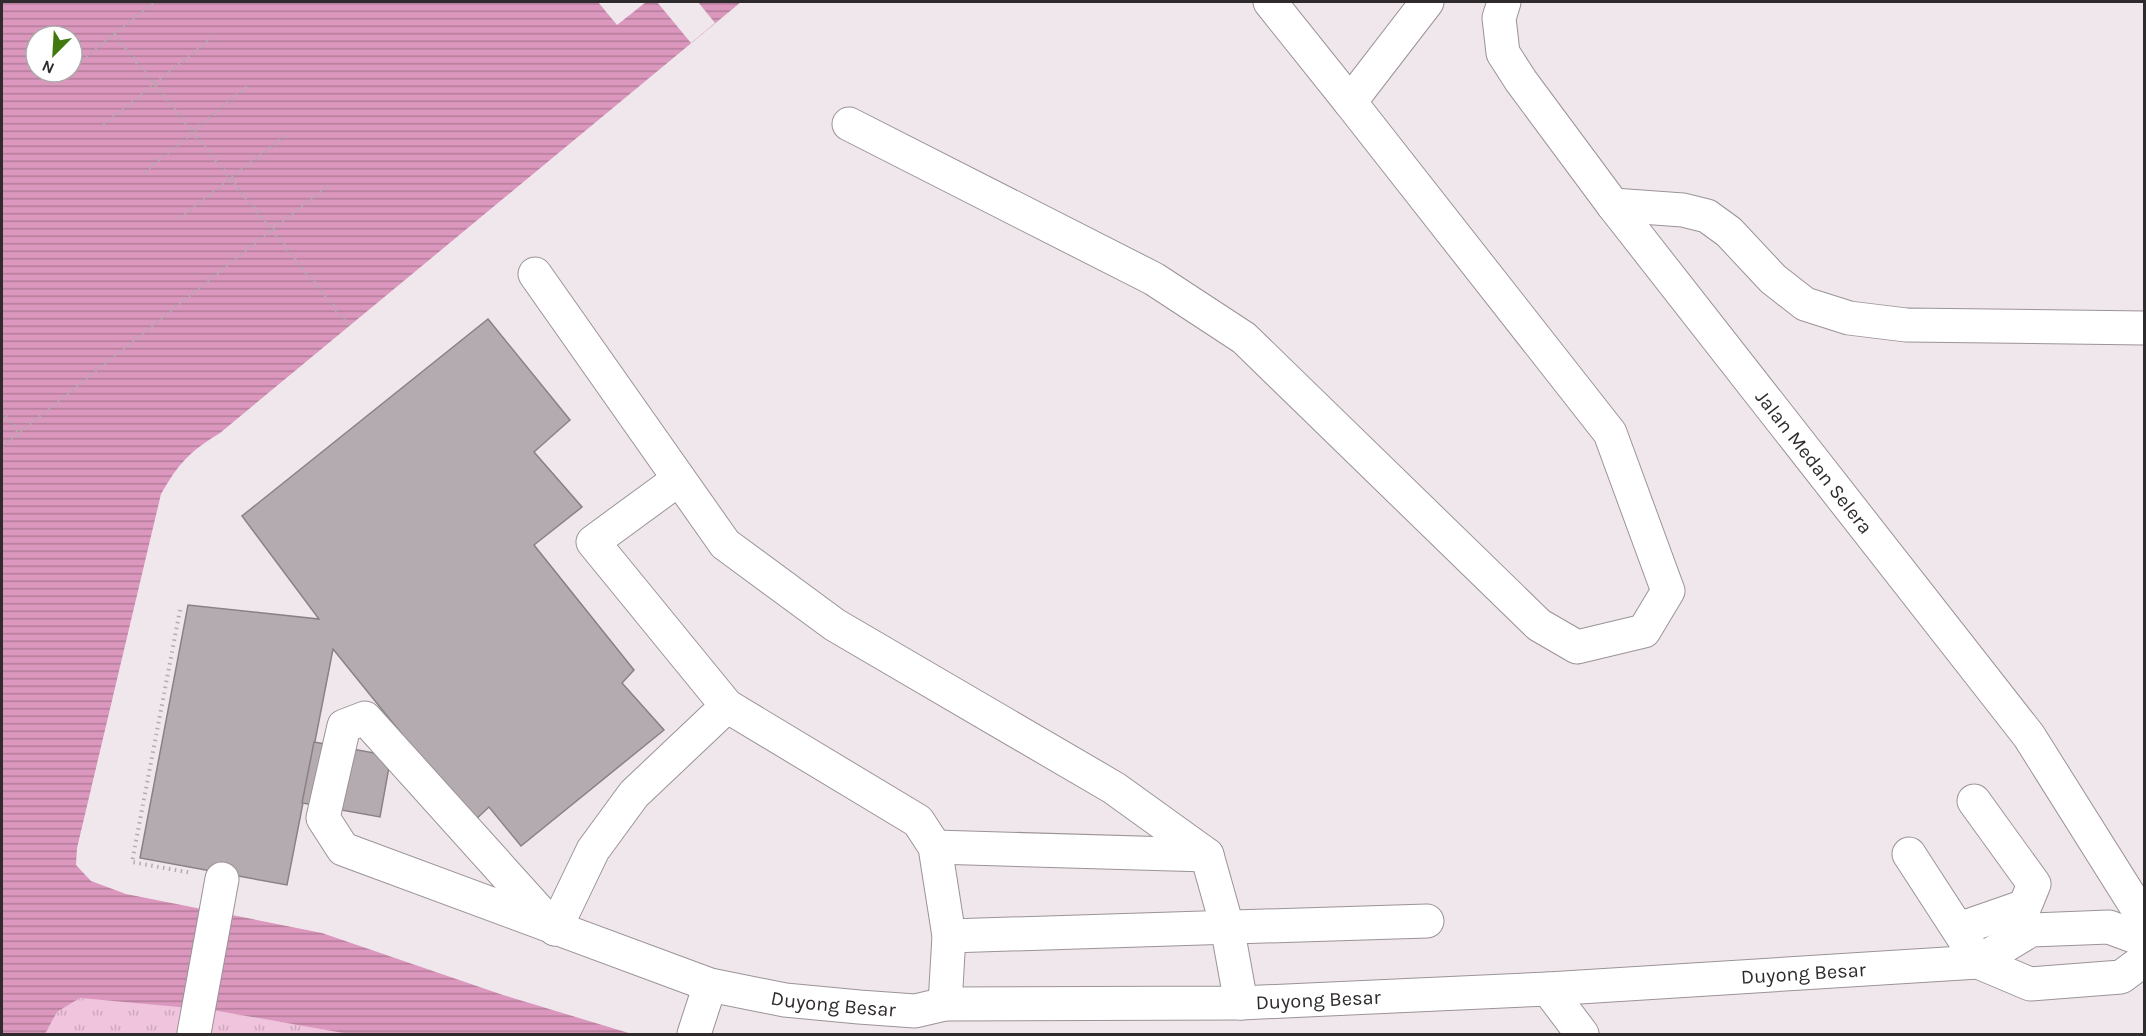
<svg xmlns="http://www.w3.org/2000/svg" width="2146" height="1036" font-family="Karla,sans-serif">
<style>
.grass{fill:url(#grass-tufts)}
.water{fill:url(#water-rules);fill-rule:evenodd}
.pier{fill:#f0e7ec}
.building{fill:#b4abb0;stroke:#898185;stroke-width:1.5}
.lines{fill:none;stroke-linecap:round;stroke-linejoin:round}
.minor-casing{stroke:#9b9397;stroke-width:35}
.path{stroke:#b2abaf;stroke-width:4;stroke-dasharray:1.5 4.5;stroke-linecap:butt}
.minor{stroke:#fff;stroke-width:33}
.labels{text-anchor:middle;stroke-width:5;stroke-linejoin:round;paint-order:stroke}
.street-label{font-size:20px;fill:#2f2b2d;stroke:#fff}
</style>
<defs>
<pattern id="grass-tufts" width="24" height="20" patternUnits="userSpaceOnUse" patternTransform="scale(1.5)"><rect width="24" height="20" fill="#f0c4dc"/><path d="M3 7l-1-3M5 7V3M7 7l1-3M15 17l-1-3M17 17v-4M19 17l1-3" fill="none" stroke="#cea9bd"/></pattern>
<pattern id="water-rules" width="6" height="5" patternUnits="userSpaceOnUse" patternTransform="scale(1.5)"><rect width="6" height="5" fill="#db97bd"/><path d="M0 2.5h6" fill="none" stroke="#b27b9a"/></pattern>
</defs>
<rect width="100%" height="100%" fill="#f0e7ec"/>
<g class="grass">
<path d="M80,998l106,9 -5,27h-136l12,-22z"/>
<path d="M212,1010l133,23 4,1h-141z"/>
</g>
<path class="water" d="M2,2h739l-521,431c-31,19 -41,30 -59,61l-84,354 -1,17 15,16 35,13 196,39 181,62 129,39h-283l-137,-24 -132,-12 -23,14 -12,22h-43zM36,36h36v36h-36z"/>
<g class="pier">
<path d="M598,2h48l-29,23z"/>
<path d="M657,2h41l17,21 -24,20z"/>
</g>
<g class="building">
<path d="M488,319l82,101 -36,32 48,55 -48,38 100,125 -12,13 42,47 -143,116 -32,-39 -16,15 -140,-173 -46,236 -147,-27 48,-253 131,14 -77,-103z"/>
<path d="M314,742l77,14 -11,61 -78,-14z"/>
</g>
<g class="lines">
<g class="minor-casing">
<g id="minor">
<path d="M1270,2l80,100 77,-100"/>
<path id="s1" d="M1504,2l-5,16 4,35 18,28 92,124 416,531 115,183"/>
<path d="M849,124l305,155 90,59 295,287 38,22 67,-16 24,-40 -58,-158 -260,-331"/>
<path d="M1613,205l70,5 24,6 22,16 44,47 32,25 44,14 57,7 238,3"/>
<path d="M535,274l190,270 110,81 279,163 93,67 20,71 14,77"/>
<path d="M679,479l-86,63 134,164 191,115 17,26 14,89 -4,68"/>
<path d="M935,847l272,8"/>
<path d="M1909,854l61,94"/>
<path id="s2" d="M555,929l-190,-211 -21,8 -21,92 20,31 367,136 75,15 74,7 56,4 30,-7 296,-1 307,-14 430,-27 52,22 91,-7 23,-17"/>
<path d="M555,929l38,-79 41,-56 93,-88"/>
<path d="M1959,929l66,-23 9,-22 -60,-83"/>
<path d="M949,936l478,-15"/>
<path d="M1978,962l53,-32 78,-3 35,13"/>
<path d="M1548,989l34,45"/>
<path d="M194,1033l28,-154"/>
<path d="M694,1034l16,-49"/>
</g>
</g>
<g class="path">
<path d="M114,34l235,292"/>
<path d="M72,68l83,-66"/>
<path d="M63,75l4,-3"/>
<path d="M104,125l108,-87"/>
<path d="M144,172l103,-85"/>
<path d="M180,218l106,-82"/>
<path d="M2,411l17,22"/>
<path d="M2,447l270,-218 55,-42"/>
<path d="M180,610l-48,252 60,11"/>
</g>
<use href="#minor" class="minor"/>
</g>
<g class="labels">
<g class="street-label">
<text dy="7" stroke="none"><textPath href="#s1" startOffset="566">Jalan Medan Selera</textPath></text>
<text dy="7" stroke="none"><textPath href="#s2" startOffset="1926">Duyong Besar</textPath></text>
<text dy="7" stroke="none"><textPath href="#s2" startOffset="1440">Duyong Besar</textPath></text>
<text dy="7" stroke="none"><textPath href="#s2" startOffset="954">Duyong Besar</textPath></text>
</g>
</g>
<rect width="2146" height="1036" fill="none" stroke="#2f2b2d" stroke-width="6"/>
<g transform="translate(54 54) rotate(204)"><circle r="28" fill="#ffffff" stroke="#acaaab" stroke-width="1.5"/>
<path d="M0-4.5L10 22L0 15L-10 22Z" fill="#41790f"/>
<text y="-9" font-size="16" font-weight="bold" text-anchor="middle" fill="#2f2b2d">N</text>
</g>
</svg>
